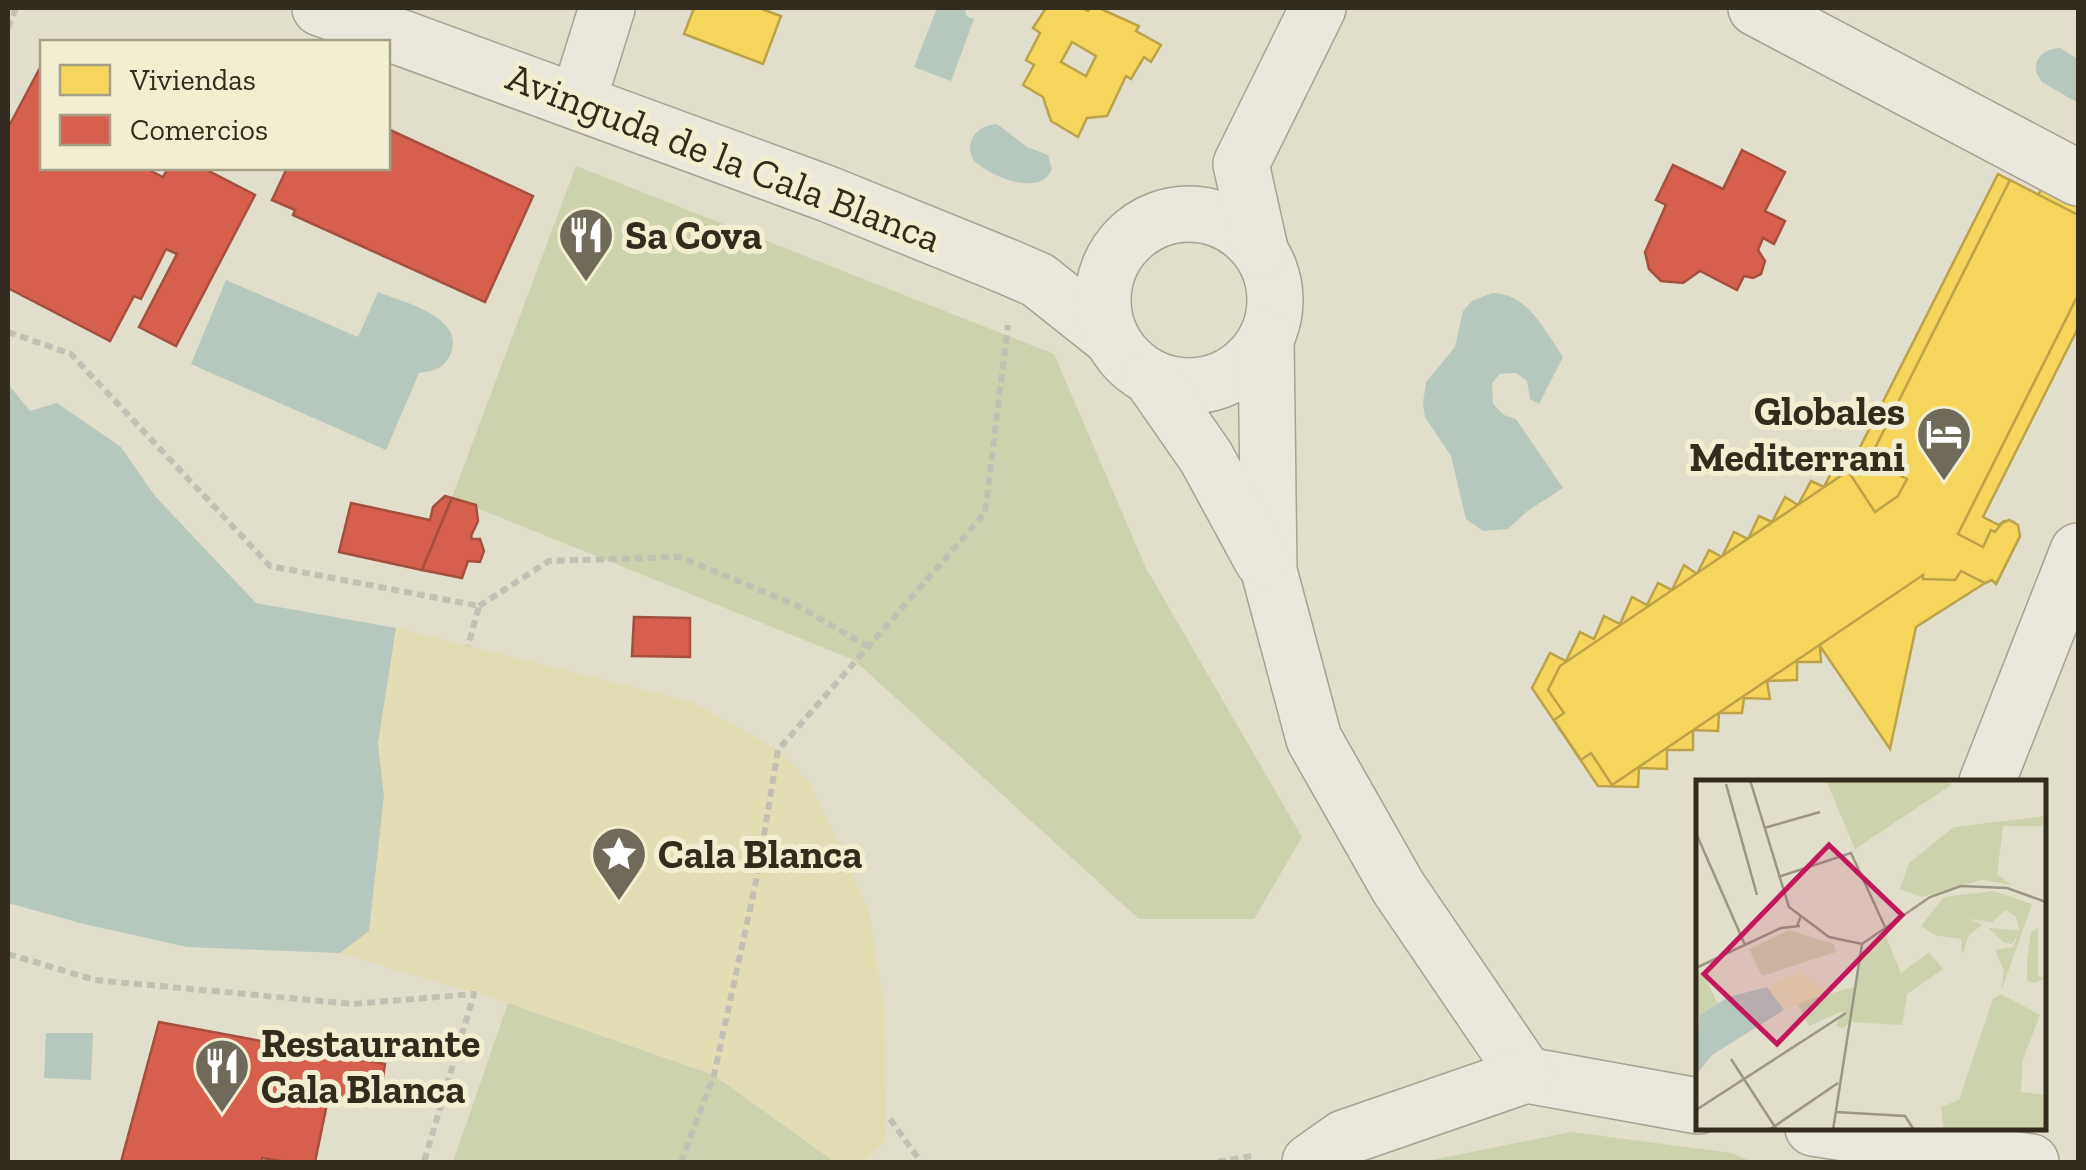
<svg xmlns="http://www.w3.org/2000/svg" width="2086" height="1170" font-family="'Zilla Slab',serif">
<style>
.green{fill:#ccd1ae}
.sand{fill:#e3ddb4}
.water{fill:#b6c7be}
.homes{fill:#f6d55c;stroke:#bca249;stroke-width:2.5;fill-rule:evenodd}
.shops{fill:#d6604d;stroke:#a5503f;stroke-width:2.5}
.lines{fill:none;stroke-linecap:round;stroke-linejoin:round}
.minor-casing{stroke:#a6a295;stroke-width:58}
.path{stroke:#c2bfb4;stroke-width:6;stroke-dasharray:8 5;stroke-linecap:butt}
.minor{stroke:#eae7dc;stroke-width:55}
.labels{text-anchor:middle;stroke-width:10;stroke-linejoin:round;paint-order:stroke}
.street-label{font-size:40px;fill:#332b1e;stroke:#f2eed1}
.poi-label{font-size:40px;font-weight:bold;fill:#332b1e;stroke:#f2eed1;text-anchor:start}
.inset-road{fill:none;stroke:#9b9686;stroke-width:2.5}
.view{fill:#c2185b;fill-opacity:0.15;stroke:#c2185b;stroke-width:5}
.inset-edge{fill:none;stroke:#332b1e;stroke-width:5}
</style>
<rect width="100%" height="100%" fill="#e1decb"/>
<g class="green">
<path d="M576,166l478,188 92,214 156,269 -48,82h-115l-285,-259 -402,-162z"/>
<path d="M508,1003l206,72 121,87h-382z"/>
<path d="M1571,1132l161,21 20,9h-330z"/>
</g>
<path class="sand" d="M396,628l296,74 86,48 32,33 59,128 16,103 1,126 -23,22h-28l-121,-87 -206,-72 -168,-50 29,-23 15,-134 -6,-53z"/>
<g class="water">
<path d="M937,8h28l1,8 8,3 -23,62 -37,-14z"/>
<path d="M2060,48l18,11v44l-36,-21 -6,-10c-1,-16 9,-23 24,-24z"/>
<path d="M997,124l30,23 21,8 4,14c-12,29 -60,8 -78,-8 -11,-19 3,-36 23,-37z"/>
<path d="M226,280l132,57 20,-45c24,10 87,24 73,61 -6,15 -17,18 -32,20l-33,77 -195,-86z"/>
<path d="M1492,293c36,0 52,37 71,64l-24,47 -9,-5 -3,-18 -11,-8 -16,1 -8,9 1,21 11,11 12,4 47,69 -37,24 -18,17 -25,2 -17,-12 -15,-63 -26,-39 -2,-14 3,-21 29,-35 8,-36 9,-10z"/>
<path d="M8,384l22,27 27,-8 64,44 34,49 101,107 140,25 -18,115 6,53 -15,135 -29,22 -153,-6 -103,-23 -76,-21z"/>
<path d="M46,1033h47l-2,47 -47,-2z"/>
</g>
<g class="homes">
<path d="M694,8h65l22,8 -18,48 -79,-30z"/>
<path d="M1046,8h36l6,3 2,-3h9l40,18 -3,5 25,14 -10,17 -7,-5 -13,22 -5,-3 -19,40 -20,2 -9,19 -27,-16 -8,-24 -20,-12 11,-20 -8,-5 14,-27 -7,-5zM1072,42l24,14 -10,20 -25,-14z"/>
<path d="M1998,174l40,21 9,-16 31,16v133l-95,189 16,8 5,-4 10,1 6,14 -24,48 -4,-4 -7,3 -69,44 -26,122 -70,-103 1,16h-24v18l-30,1 3,18 -26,-1 -2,15h-23l-1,18 -25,-1v20h-26v19l-28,-1 -1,19 -40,-1 -66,-98 18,-35 16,8 14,-29 14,7 10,-23 16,8 12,-27 15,8 11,-22 14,7 12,-25 13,9 12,-24 13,7 12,-25 14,7 11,-23 13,6 13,-25 13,8 13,-24 13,6 11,-22 13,6z"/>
<path d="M2010,180l68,35v80l-120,239 25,13 8,-17 4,2 7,-9 7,-3 9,5 2,11 -24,48 -4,-4 -7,3 -24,-12 -6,9 -32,-1v-4l-311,210 -21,-32 -10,7 -27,-40 10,-7 -16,-23 12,-24 288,-195 27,41 23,-16 9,-17 -38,-19z"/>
</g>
<g class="shops">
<path d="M42,64v104h103l18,9 5,-9h35l52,27 -79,151 -37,-19 38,-73 -11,-5 -25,50 -7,-3 -24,45 -102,-53v-160z"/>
<path d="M388,129l145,67 -48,106 -192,-87 2,-5 -23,-10 15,-32h101z"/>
<path d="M1742,150l43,22 -20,39 20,10 -11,23 -11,-6 -5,12 7,11 -4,13 -8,4 -9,-2 -7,14 -37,-19 -17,12 -22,-2 -12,-12 -4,-17 21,-47 -10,-5 17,-35 50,24z"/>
<path d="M445,496l7,2 -30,72 -83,-18 12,-49 79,17 3,-13z"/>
<path d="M452,498l24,7 2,16 -7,15 1,3h8l4,12 -4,11 -12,-1 -6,17 -40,-8z"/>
<path d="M634,617l56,1v39l-58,-1z"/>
<path d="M159,1022l226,42 -4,28 -14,-3 -2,17 -37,-7 -13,63h-30l-23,-4 -1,4h-140z"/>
</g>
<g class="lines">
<g class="minor-casing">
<g id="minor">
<path d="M320,8l508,186 180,73 30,13 73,58"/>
<path d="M1756,8l322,170"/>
<path d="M578,101l29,-93"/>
<circle cx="1189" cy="300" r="86"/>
<path d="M1260,249l-19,-85 77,-156"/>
<path d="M1266,339l3,232 45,168 84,148 128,188 172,31"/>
<path d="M1151,378l55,79 56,103"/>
<path d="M1987,782l91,-231"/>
<path d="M1813,1128l218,34"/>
<path d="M1310,1162l34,-24 182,-63"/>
</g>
</g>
<g class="path">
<path d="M8,28l8,-20"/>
<path d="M8,332l63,22 199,212 209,40 -11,40"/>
<path d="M479,606l70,-45 131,-4 118,49 69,40"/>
<path d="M8,954l87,26 258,24 121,-10 -50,168"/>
<path d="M890,1119l31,43"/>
<path d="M681,1162l33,-87 43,-198 21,-127 207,-237 23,-188"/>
<path d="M1218,1162l38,-7"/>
</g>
<use href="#minor" class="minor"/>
</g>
<defs>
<g id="restaurant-pin" transform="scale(2.875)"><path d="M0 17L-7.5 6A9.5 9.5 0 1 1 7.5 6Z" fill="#706a5b" stroke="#f2eed1"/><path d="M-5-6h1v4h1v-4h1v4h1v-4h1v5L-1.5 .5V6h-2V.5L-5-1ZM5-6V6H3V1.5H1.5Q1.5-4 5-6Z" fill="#fff"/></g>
<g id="hotel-pin" transform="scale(2.875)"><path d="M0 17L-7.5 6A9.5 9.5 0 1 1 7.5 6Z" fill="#706a5b" stroke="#f2eed1"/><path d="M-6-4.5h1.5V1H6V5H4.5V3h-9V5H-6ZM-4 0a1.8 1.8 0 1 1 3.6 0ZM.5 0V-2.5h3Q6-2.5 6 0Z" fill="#fff"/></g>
<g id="sight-pin" transform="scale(2.875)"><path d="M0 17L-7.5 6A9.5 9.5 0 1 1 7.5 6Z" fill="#706a5b" stroke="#f2eed1"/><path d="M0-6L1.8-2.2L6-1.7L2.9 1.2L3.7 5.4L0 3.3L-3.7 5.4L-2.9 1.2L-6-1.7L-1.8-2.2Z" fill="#fff"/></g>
</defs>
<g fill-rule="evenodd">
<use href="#restaurant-pin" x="586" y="235"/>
<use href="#hotel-pin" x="1944" y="434"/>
<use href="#sight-pin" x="619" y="854"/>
<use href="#restaurant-pin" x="222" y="1066"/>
</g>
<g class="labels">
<g class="street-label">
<text transform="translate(724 157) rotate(21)" y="14">Avinguda de la Cala Blanca</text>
</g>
<g class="poi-label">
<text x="625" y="249">Sa Cova</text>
<text x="1905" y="425" text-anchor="end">Globales<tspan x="1905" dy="46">Mediterrani</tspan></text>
<text x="658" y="868">Cala Blanca</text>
<text x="261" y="1057">Restaurante<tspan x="261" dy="46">Cala Blanca</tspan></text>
</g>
</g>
<g transform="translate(1696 780)">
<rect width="350" height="350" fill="#e1decb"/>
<path d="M130,0h124l1,5 -96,64zM350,36l-4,10h-39l-6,48 15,11 -30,-5 -60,17 -22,-8 9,-26 45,-36zM298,111l38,13 -31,87 3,-21 -9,-20 18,-3 5,-12 -6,9 -9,-2 -15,-14 31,2 -3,-13 -10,-7 -14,12 -22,-3 12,6 -13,10 -7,20 -1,-16 -27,-4 -13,-9 23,-29zM342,148v48l7,2 -10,5 -8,-2v-21l4,-28zM93,150l45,14 2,8 -74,24 -13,-27zM189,154l16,39 28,-21 14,17 -36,25 -5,31 -52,-3 -7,7 -7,-4 7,-14 -34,15 -12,-23 57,-16 4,-26zM6,191l16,33 -22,14v-44zM305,214l39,21 -17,44 -2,33 25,3v35h-102l-3,-23 18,-7 34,-101z" fill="#ccd1ae"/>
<path d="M105,191l27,21 -44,18 -17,-23z" fill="#e3ddb4"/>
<path d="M71,207l17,23 -72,45 -16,20 3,-59 29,-19z" fill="#b6c7be"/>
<path class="inset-road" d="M54,0l39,127 12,9 -4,10M30,4l31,111M68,48l56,-16M0,53l49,112M82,97l73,-24 34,74M105,136l28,21 33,7 68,-47 31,-11 46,2 39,14M0,188l85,-40 19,-2M35,279l46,71M0,330l150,-97M139,332l70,4 9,14M73,350l69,-47M137,350l29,-186"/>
<path class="view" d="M133,65l73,70 -125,129 -73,-70z"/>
<rect width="350" height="350" class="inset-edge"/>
</g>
<rect width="2086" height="1170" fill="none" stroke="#332b1e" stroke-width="20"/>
<rect x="40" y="40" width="350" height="130" fill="#f2eed1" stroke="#a6a089" stroke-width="2.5"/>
<rect x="60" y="65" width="50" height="30" fill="#f6d55c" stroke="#a6a089" stroke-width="2.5"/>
<text x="130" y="90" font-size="30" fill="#332b1e">Viviendas</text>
<rect x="60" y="115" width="50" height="30" fill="#d6604d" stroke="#a6a089" stroke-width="2.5"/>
<text x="130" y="140" font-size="30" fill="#332b1e">Comercios</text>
</svg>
